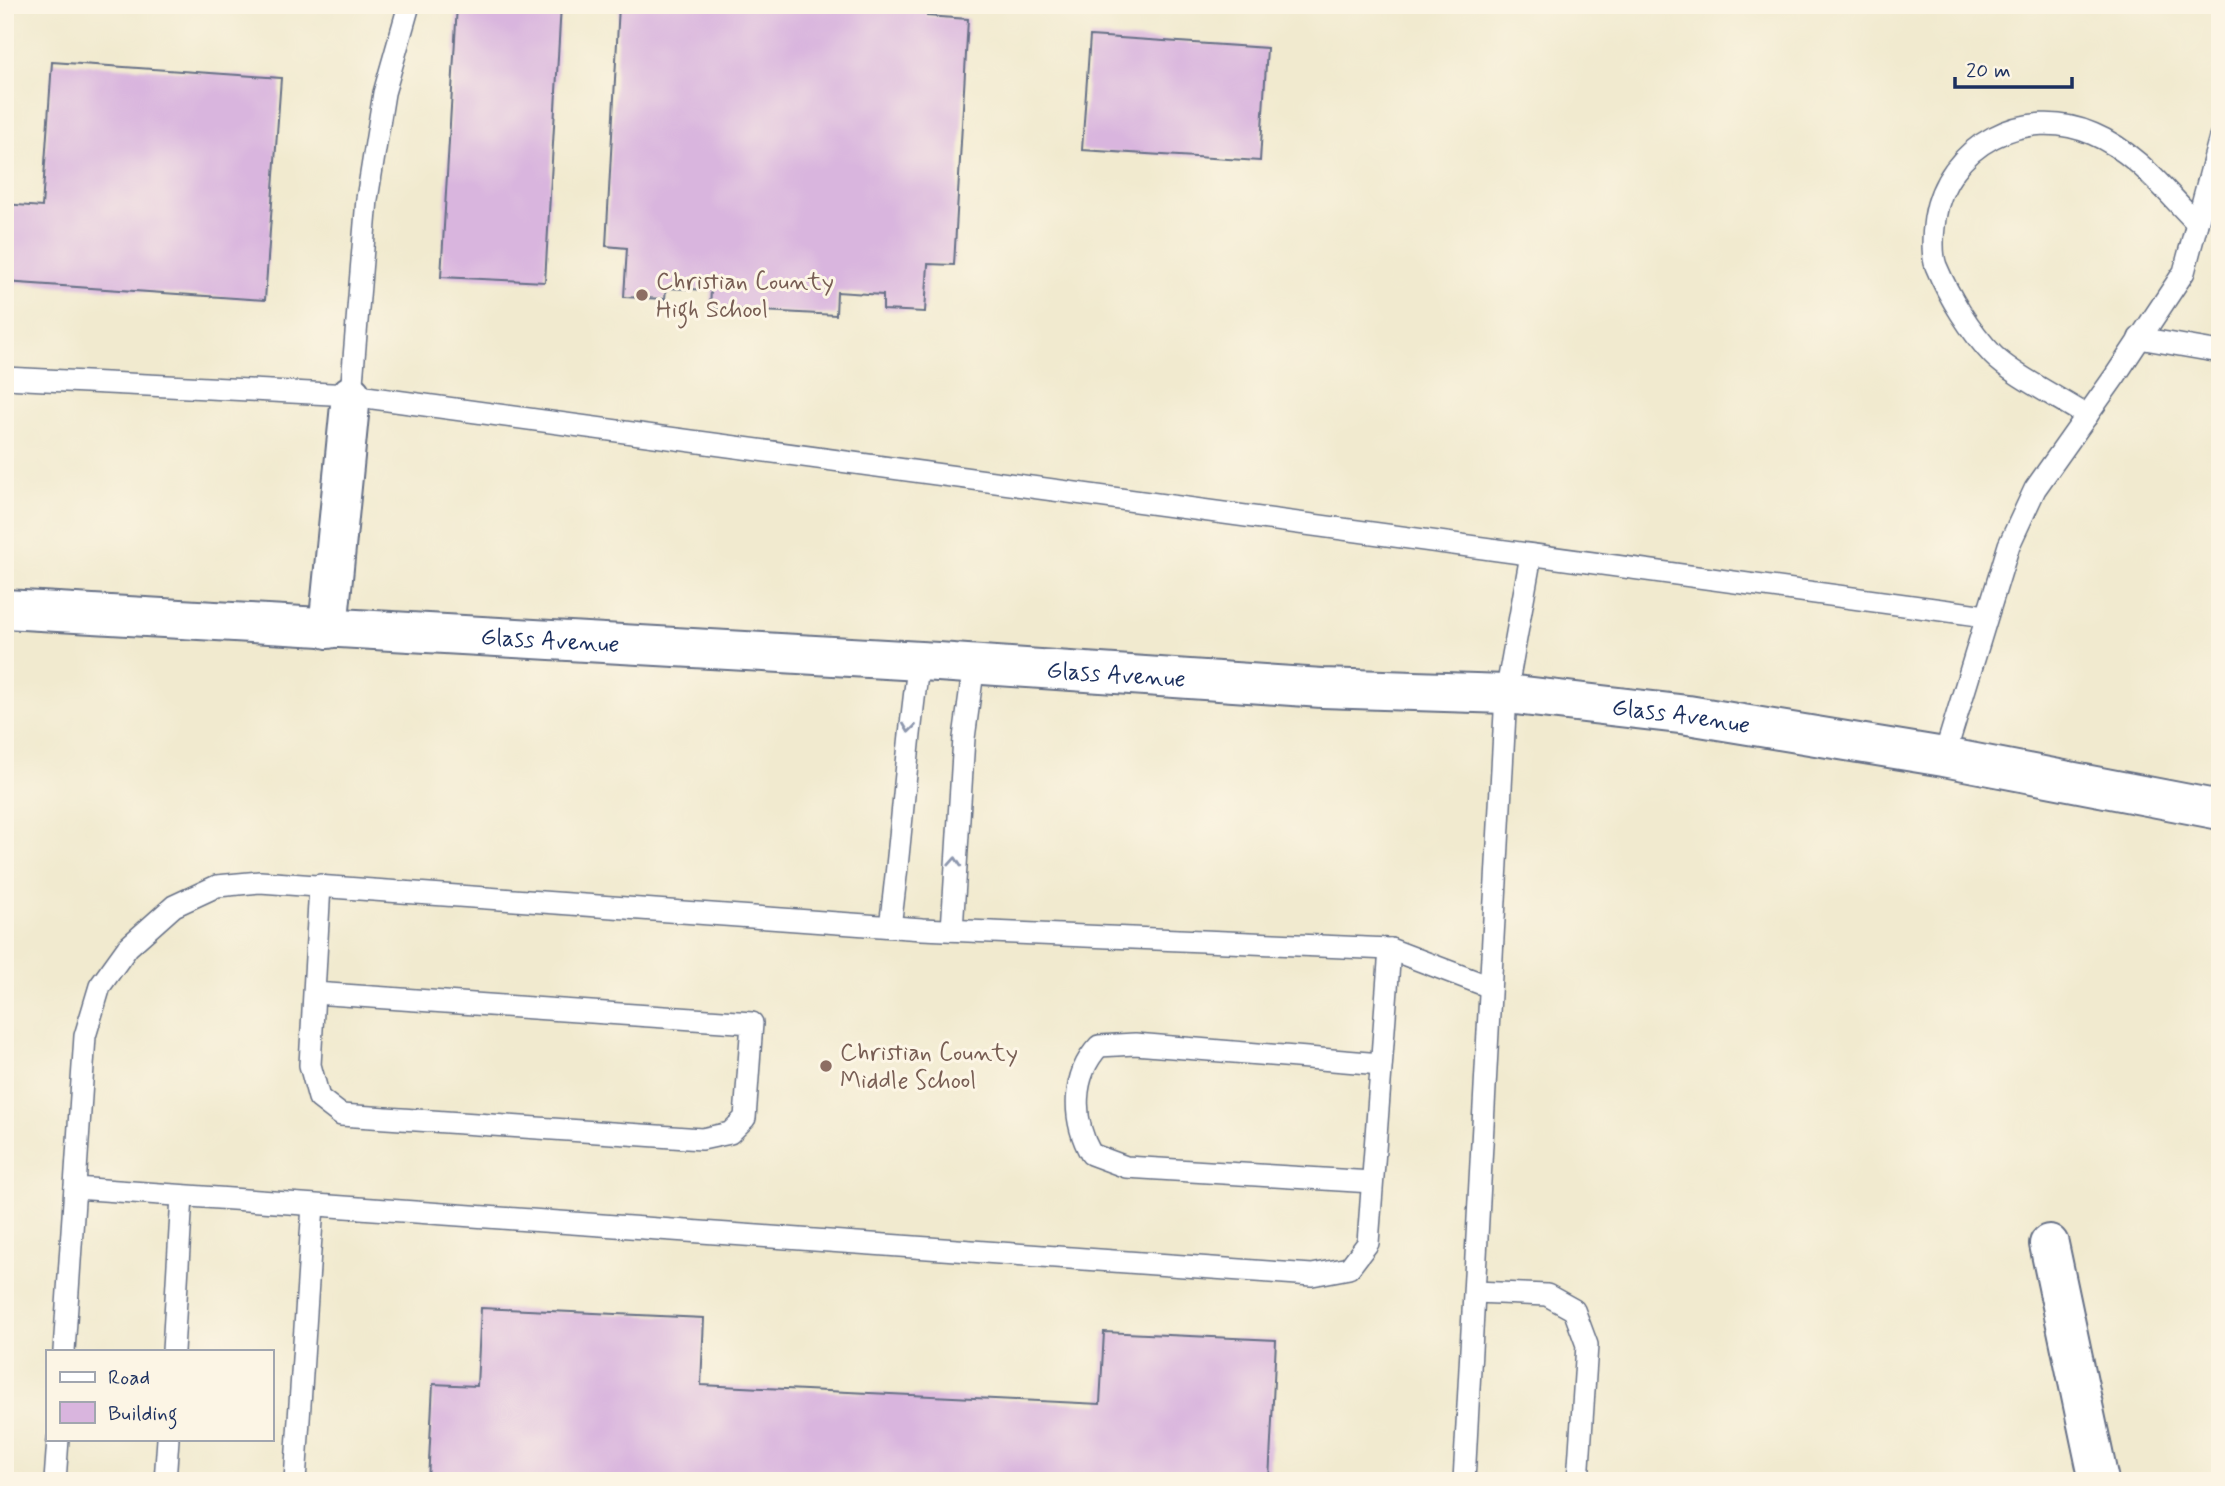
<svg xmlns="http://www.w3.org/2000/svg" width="2225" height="1486" font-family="Mynerve,sans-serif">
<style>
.building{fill:#d9b5de}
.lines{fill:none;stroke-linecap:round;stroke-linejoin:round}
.service-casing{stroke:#667086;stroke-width:24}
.minor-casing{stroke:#667086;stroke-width:42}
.service{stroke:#fff;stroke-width:21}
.minor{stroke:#fff;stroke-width:38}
.oneway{stroke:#8d97ae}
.education-dot{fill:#8d6e63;stroke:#fcf5e5;stroke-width:2.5}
.labels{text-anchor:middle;stroke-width:6;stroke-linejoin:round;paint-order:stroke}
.education-label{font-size:24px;fill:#785e54;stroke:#fcf5e5;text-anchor:start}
.street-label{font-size:24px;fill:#1b2f5e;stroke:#fcf5e5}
</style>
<rect width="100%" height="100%" fill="#fcf5e5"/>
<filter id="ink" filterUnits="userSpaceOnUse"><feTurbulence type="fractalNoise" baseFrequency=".0143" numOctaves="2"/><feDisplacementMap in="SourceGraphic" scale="14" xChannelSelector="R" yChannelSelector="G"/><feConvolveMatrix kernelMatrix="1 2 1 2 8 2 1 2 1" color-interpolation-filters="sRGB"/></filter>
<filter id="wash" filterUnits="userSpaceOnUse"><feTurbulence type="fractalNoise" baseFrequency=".00686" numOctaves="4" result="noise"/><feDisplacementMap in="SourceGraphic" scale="28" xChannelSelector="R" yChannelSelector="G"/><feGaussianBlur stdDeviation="1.57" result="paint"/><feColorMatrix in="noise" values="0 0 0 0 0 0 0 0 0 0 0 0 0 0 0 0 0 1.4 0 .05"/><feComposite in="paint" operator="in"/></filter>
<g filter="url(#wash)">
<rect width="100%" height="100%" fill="#f1eacf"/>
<g id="blocks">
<g class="building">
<path d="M457,5h104l-16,277 -104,-5z"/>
<path d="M619,5h309l-1,11 41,3 -14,246 -26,-1 -3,48 -42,-2v-15l-46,-3 -1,23 -126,-7 1,-18 -45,-2 -1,11 -41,-2 3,-49 -21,-2z"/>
<path d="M1090,36l177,12 -7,113 -178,-11z"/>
<path d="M52,62l229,16 -16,222 -260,-18v-78l37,3z"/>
<path d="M481,1308l223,10 -3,67 399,19 4,-72 172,8 -7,141h-841l5,-97 44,2z"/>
</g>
</g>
</g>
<g filter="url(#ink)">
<use href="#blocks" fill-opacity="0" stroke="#667086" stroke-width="2"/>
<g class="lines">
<g class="service-casing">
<g id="service">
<path d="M2139,338l81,14"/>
<path d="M5,378l346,17 1635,221"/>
<path d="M351,395l16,-196 17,-106 25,-88"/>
<path d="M2087,416c-24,-16 -76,-42 -94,-61 -23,-24 -44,-58 -57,-89 -5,-14 -3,-33 -1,-48 11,-72 90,-114 158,-84 43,18 72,57 104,89"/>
<path d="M1944,757l65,-212 26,-56 80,-113 69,-104 36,-135"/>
<path d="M890,926c12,-88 16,-177 29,-265"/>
<path d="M952,930l12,-192 10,-74"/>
<path d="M314,993l438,30 -7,95 -15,15 -28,6 -361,-24 -22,-17 -9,-33 10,-180"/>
<path d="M1372,1182l-246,-15 -35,-13c-19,-34 -20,-78 8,-108l36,-2 246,20"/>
<path d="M75,1188l1237,87 37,-7 19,-25 22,-294"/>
<path d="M1475,1292l72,3 27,15 13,35 -9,136"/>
<path d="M64,1351l21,-315 15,-50 28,-39 46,-41 43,-20 43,-4 662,47 468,20 100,38"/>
<path d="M173,1351l9,-155"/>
<path d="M55,1481l3,-42"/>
<path d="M165,1481l3,-42"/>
<path d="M295,1481l18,-276"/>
<path d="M1464,1481l42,-787 25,-139"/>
</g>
</g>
<g class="minor-casing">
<g id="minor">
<path id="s1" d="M5,609l933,53 384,26 184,6 182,21 256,42 276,53"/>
<path d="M328,629l23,-234"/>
<path d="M2049,1244l50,237"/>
</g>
</g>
<use href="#service" class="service"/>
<use href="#minor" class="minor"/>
</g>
<defs><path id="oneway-chevron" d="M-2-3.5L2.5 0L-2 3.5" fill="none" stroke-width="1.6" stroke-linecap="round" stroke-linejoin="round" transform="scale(1.75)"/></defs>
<g class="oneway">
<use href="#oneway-chevron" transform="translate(909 728) rotate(97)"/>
<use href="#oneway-chevron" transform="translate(955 862) rotate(-86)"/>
</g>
</g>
<g class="education-dot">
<circle cx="642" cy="295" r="7"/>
<circle cx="826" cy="1066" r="7"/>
</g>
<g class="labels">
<g class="education-label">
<text x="656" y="289">Christian County<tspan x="656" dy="28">High School</tspan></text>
<text x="840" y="1060">Christian County<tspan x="840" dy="28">Middle School</tspan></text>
</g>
<g class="street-label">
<text dy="8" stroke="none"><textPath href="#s1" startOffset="546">Glass Avenue</textPath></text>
<text dy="8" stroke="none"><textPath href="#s1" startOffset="1113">Glass Avenue</textPath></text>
<text dy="8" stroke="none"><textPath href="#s1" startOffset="1680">Glass Avenue</textPath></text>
</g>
</g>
<rect width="2225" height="1486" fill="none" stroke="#fcf5e5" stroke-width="28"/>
<rect x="46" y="1350" width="228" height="91" fill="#fcf5e5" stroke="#a2a6af" stroke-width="2"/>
<rect x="60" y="1372" width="35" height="10" fill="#ffffff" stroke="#a2a6af" stroke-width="2"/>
<text x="108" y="1384" font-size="21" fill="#1b2f5e">Road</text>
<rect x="60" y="1402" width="35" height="21" fill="#d9b5de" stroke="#a2a6af" stroke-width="2"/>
<text x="108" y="1420" font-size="21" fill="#1b2f5e">Building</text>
<path d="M1955 77v10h117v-10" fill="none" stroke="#1b2f5e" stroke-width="3.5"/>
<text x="1966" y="77" font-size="21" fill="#1b2f5e" stroke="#fcf5e5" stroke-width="5" paint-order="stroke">20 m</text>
</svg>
